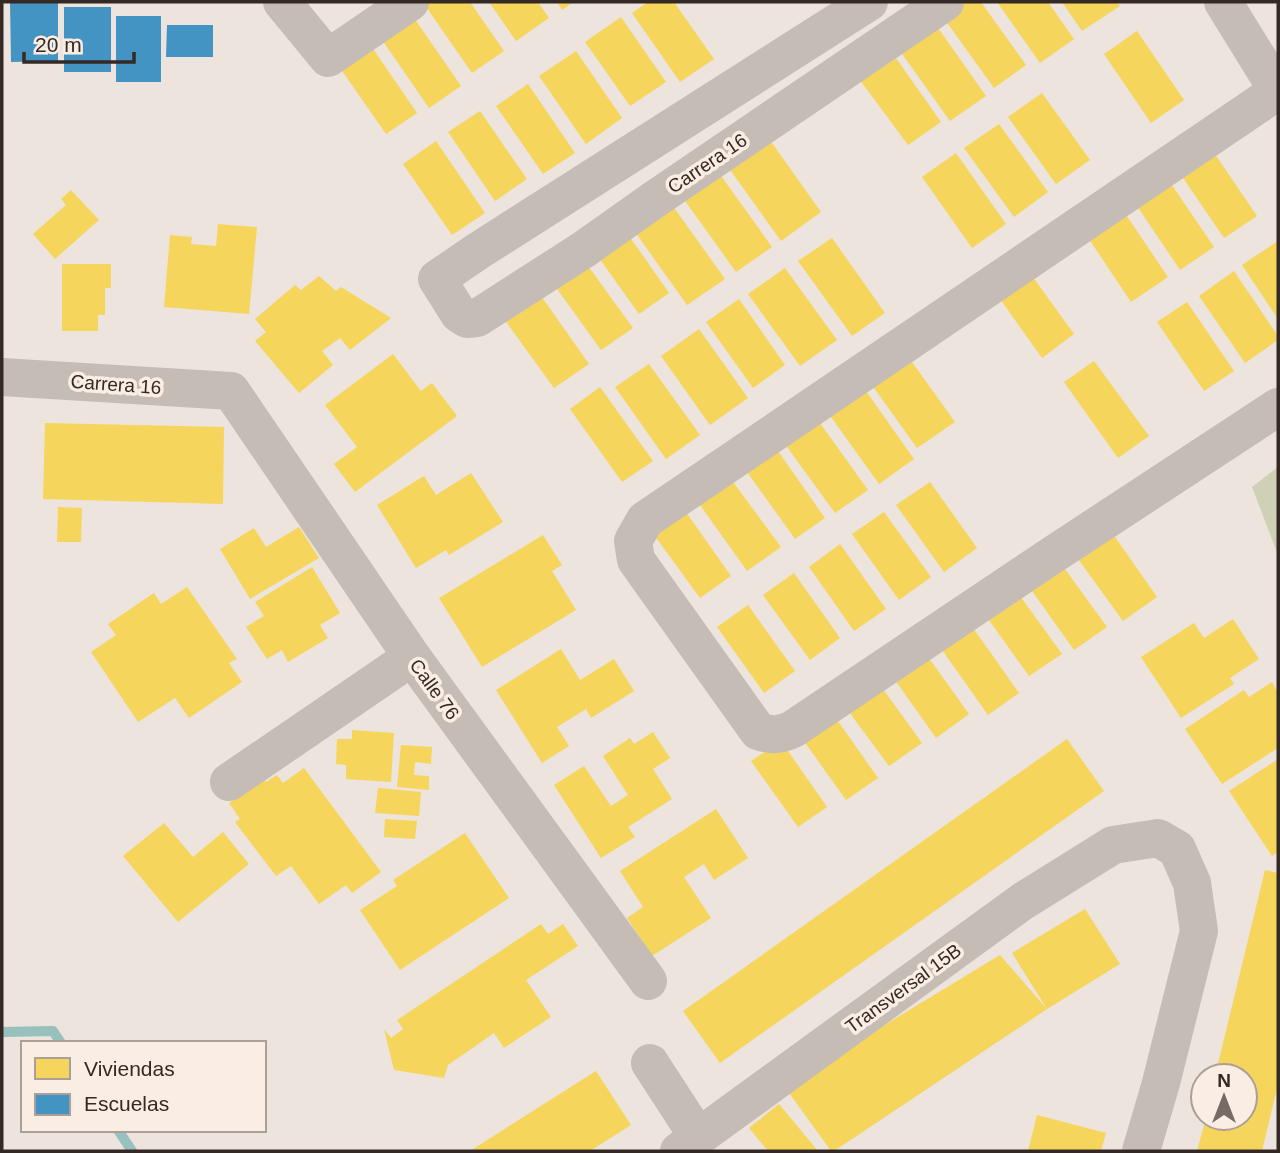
<svg xmlns="http://www.w3.org/2000/svg" width="1280" height="1153" font-family="Helvetica,sans-serif">
<style>
.green{fill:#cfd1b6}
.homes{fill:#f6d55c}
.schools{fill:#4393c3}
.lines{fill:none;stroke-linecap:round;stroke-linejoin:round}
.stream{stroke:#98c0bc;stroke-width:10}
.minor{stroke:#c5bcb6;stroke-width:38}
.labels{text-anchor:middle;stroke-width:7;stroke-linejoin:round;paint-order:stroke}
.street-label{font-size:19px;fill:#352925;stroke:#faede3}
</style>
<rect width="100%" height="100%" fill="#ece4dd"/>
<path class="green" d="M1278,467v88l-26,-68z"/>
<g class="homes">
<path d="M428,2h42l34,49 -32,22 -48,-69z"/>
<path d="M489,2h49l11,16 -33,23z"/>
<path d="M557,2h17l-12,8z"/>
<path d="M648,2h26l40,57 -34,23 -48,-69z"/>
<path d="M964,2h17l45,63 -32,23 -51,-71z"/>
<path d="M997,2h51l26,37 -34,24z"/>
<path d="M1062,2h55l3,4 -38,25z"/>
<path d="M412,15l49,71 -32,22 -49,-71z"/>
<path d="M621,17l45,65 -36,24 -45,-64z"/>
<path d="M936,25l50,71 -36,25 -50,-70z"/>
<path d="M1137,31l47,69 -33,23 -47,-69z"/>
<path d="M369,43l48,70 -31,21 -48,-69z"/>
<path d="M576,51l46,67 -36,26 -47,-68z"/>
<path d="M891,51l50,71 -33,23 -51,-69z"/>
<path d="M528,84l47,69 -32,21 -47,-68z"/>
<path d="M1042,93l48,67 -34,24 -48,-67z"/>
<path d="M480,111l47,68 -32,22 -47,-69z"/>
<path d="M999,124l49,68 -34,25 -50,-69z"/>
<path d="M767,136l54,76 -40,29 -55,-77z"/>
<path d="M436,141l49,72 -33,22 -49,-71z"/>
<path d="M1210,147l47,69 -33,22 -47,-69z"/>
<path d="M956,153l50,71 -34,24 -50,-71z"/>
<path d="M1163,172l51,75 -34,23 -51,-76z"/>
<path d="M719,173l53,74 -36,25 -53,-74z"/>
<path d="M71,190l28,30 -44,39 -22,-25 33,-29 -5,-6z"/>
<path d="M670,202l55,77 -38,26 -54,-76z"/>
<path d="M1118,203l50,74 -37,25 -50,-75z"/>
<path d="M218,224l39,3 -8,87 -85,-7 6,-72 22,2 -1,7 25,2z"/>
<path d="M625,230l44,63 -30,21 -45,-63z"/>
<path d="M832,238l53,75 -33,23 -54,-75z"/>
<path d="M1278,241v78l-36,-54z"/>
<path d="M583,259l50,69 -32,22 -49,-68z"/>
<path d="M62,264h49v24h-6v27h-7v16h-36z"/>
<path d="M1025,266l49,68 -32,24 -49,-69z"/>
<path d="M785,268l52,72 -37,26 -52,-72z"/>
<path d="M1234,271l44,65v4l-33,23 -46,-67z"/>
<path d="M319,276l17,15 5,-4 50,31 -41,32 -10,-12 -18,13 11,14 -34,28 -44,-52 11,-9 -11,-13 40,-34 6,5z"/>
<path d="M539,293l50,71 -35,24 -50,-69z"/>
<path d="M739,299l46,66 -32,23 -47,-66z"/>
<path d="M1187,302l47,69 -30,20 -47,-69z"/>
<path d="M699,329l49,69 -38,27 -49,-69z"/>
<path d="M393,354l28,37 11,-8 25,33 -102,76 -21,-28 23,-17 -32,-42z"/>
<path d="M907,355l48,67 -38,26 -48,-67z"/>
<path d="M1094,361l55,75 -31,22 -54,-76z"/>
<path d="M649,364l51,71 -34,24 -51,-72z"/>
<path d="M861,384l53,75 -35,25 -53,-74z"/>
<path d="M600,387l53,74 -31,21 -52,-73z"/>
<path d="M815,416l53,74 -33,23 -53,-73z"/>
<path d="M45,423l179,4 -1,77 -180,-5z"/>
<path d="M773,444l52,74 -30,21 -53,-74z"/>
<path d="M471,473l32,49 -54,33 -3,-5 -30,18 -39,-63 47,-29 12,19z"/>
<path d="M728,475l53,72 -34,24 -52,-73z"/>
<path d="M930,482l47,66 -33,24 -48,-67z"/>
<path d="M681,505l50,71 -31,22 -51,-70z"/>
<path d="M58,507l24,1 -1,34h-24z"/>
<path d="M884,512l47,65 -32,23 -47,-66z"/>
<path d="M299,527l20,31 -69,41 -30,-50 34,-21 12,19z"/>
<path d="M1108,527l49,70 -34,24 -50,-69z"/>
<path d="M543,535l19,30 -10,6 24,39 -94,57 -43,-69z"/>
<path d="M840,544l46,65 -32,22 -45,-64z"/>
<path d="M1057,558l50,69 -33,23 -49,-69z"/>
<path d="M312,567l28,46 -20,12 8,13 -40,24 -6,-12 -15,9 -21,-32 18,-11 -9,-14z"/>
<path d="M794,573l46,65 -30,22 -47,-65z"/>
<path d="M1013,586l49,68 -33,22 -48,-67z"/>
<path d="M187,587l50,72 -8,4 13,19 -53,36 -14,-20 -37,24 -47,-70 25,-17 -8,-11 46,-31 7,11z"/>
<path d="M748,605l47,66 -31,22 -47,-66z"/>
<path d="M966,618l53,75 -31,22 -53,-75z"/>
<path d="M1233,619l26,40 -29,19 4,6 -53,34 -40,-61 53,-34 10,15z"/>
<path d="M921,647l48,67 -33,24 -48,-68z"/>
<path d="M561,649l19,31 34,-21 20,32 -43,27 -5,-9 -29,18 12,19 -27,17 -46,-73z"/>
<path d="M875,678l47,65 -33,23 -48,-65z"/>
<path d="M1272,682l6,11v44l-2,1 2,10 -56,36 -37,-55 59,-39 5,7z"/>
<path d="M828,707l50,71 -32,22 -50,-70z"/>
<path d="M352,730l42,3 -3,49 -45,-3v-14l-10,-1 1,-25h15z"/>
<path d="M653,732l17,26 -17,11 19,30 -44,28 7,10 -34,21 -47,-73 30,-19 27,40 17,-11 -25,-39 27,-18 4,6z"/>
<path d="M1067,739l37,52 -384,272 -37,-52z"/>
<path d="M781,741l46,66 -29,20 -47,-66z"/>
<path d="M401,745l31,2 -1,17 -16,-2 -1,13 15,1v14l-32,-3z"/>
<path d="M1278,759v93l-6,4 -43,-65z"/>
<path d="M304,768l77,104 -29,21 -6,-8 -27,19 -28,-38 -15,10 -41,-54 5,-3 -11,-16 34,-25 3,4 11,-7 6,8z"/>
<path d="M378,788l43,4 -2,24 -44,-3z"/>
<path d="M716,809l32,49 -34,22 -10,-16 -20,13 27,41 -59,38 -25,-38 16,-11 -23,-36z"/>
<path d="M385,819l32,2 -2,18 -31,-2z"/>
<path d="M164,823l29,34 30,-25 26,32 -71,58 -55,-66z"/>
<path d="M465,833l44,65 -109,72 -40,-60 37,-24 -4,-6z"/>
<path d="M1265,870l13,3v211l-16,67h-65l9,-33h39v-42h-30z"/>
<path d="M1085,909l35,55 -73,45 -35,-56z"/>
<path d="M541,924l7,10 15,-10 15,22 -52,34 25,37 -47,31 -10,-15 -46,32 -4,13 -50,-8 -10,-41 7,9 12,-9 -6,-9z"/>
<path d="M1000,955l47,54 -213,142h-3l-47,-65z"/>
<path d="M596,1071l35,54 -41,26h-120z"/>
<path d="M779,1104l39,47h-50l-19,-23z"/>
<path d="M1037,1115l69,18 -5,18h-73z"/>
</g>
<g class="schools">
<path d="M10,2h48v59l-47,1z"/>
<rect x="64" y="7" width="47" height="65"/>
<rect x="116" y="16" width="45" height="66"/>
<path d="M167,25h46v32h-47z"/>
</g>
<g class="lines">
<g class="stream">
<path d="M2,1032l51,-1 8,12"/>
<path d="M118,1130l14,21"/>
</g>
<g class="minor">
<path d="M282,2l46,56 82,-56"/>
<path d="M869,2l-391,249 -41,28 22,35 8,5 10,-1 106,-68 72,-51 290,-197"/>
<path d="M1223,2l55,89"/>
<path d="M1278,91l-633,429 -12,21 3,19 122,171c14,5 22,4 35,-2l258,-173 227,-149"/>
<path d="M2,377l229,14 181,266 236,324"/>
<path d="M229,782l183,-125"/>
<path d="M650,1063l48,74"/>
<path d="M679,1151l344,-250 90,-56 45,-7 19,11 15,34 7,48 -38,152 -20,68"/>
</g>
</g>
<g class="labels">
<g class="street-label">
<text transform="translate(707 163) rotate(-34)" y="7">Carrera 16</text>
<text transform="translate(116 384) rotate(4)" y="7">Carrera 16</text>
<text transform="translate(435 689) rotate(54)" y="7">Calle 76</text>
<text transform="translate(903 988) rotate(-36)" y="7">Transversal 15B</text>
</g>
</g>
<rect width="1280" height="1153" fill="none" stroke="#352925" stroke-width="7"/>
<rect x="21" y="1041" width="245" height="91" fill="#faede3" stroke="#ab9f97" stroke-width="2"/>
<rect x="35" y="1058" width="35" height="21" fill="#f6d55c" stroke="#ab9f97" stroke-width="2"/>
<text x="84" y="1076" font-size="21" fill="#352925">Viviendas</text>
<rect x="35" y="1094" width="35" height="21" fill="#4393c3" stroke="#ab9f97" stroke-width="2"/>
<text x="84" y="1111" font-size="21" fill="#352925">Escuelas</text>
<g transform="translate(1224 1097)"><circle r="33" fill="#faede3" stroke="#ab9f97" stroke-width="2"/>
<path d="M0-5L12 26L0 18L-12 26Z" fill="#756a65"/>
<text y="-10" font-size="19" font-weight="bold" text-anchor="middle" fill="#352925">N</text>
</g>
<path d="M24 52v10h110v-10" fill="none" stroke="#352925" stroke-width="3.5"/>
<text x="35" y="52" font-size="21" fill="#352925" stroke="#faede3" stroke-width="5" paint-order="stroke">20 m</text>
</svg>
